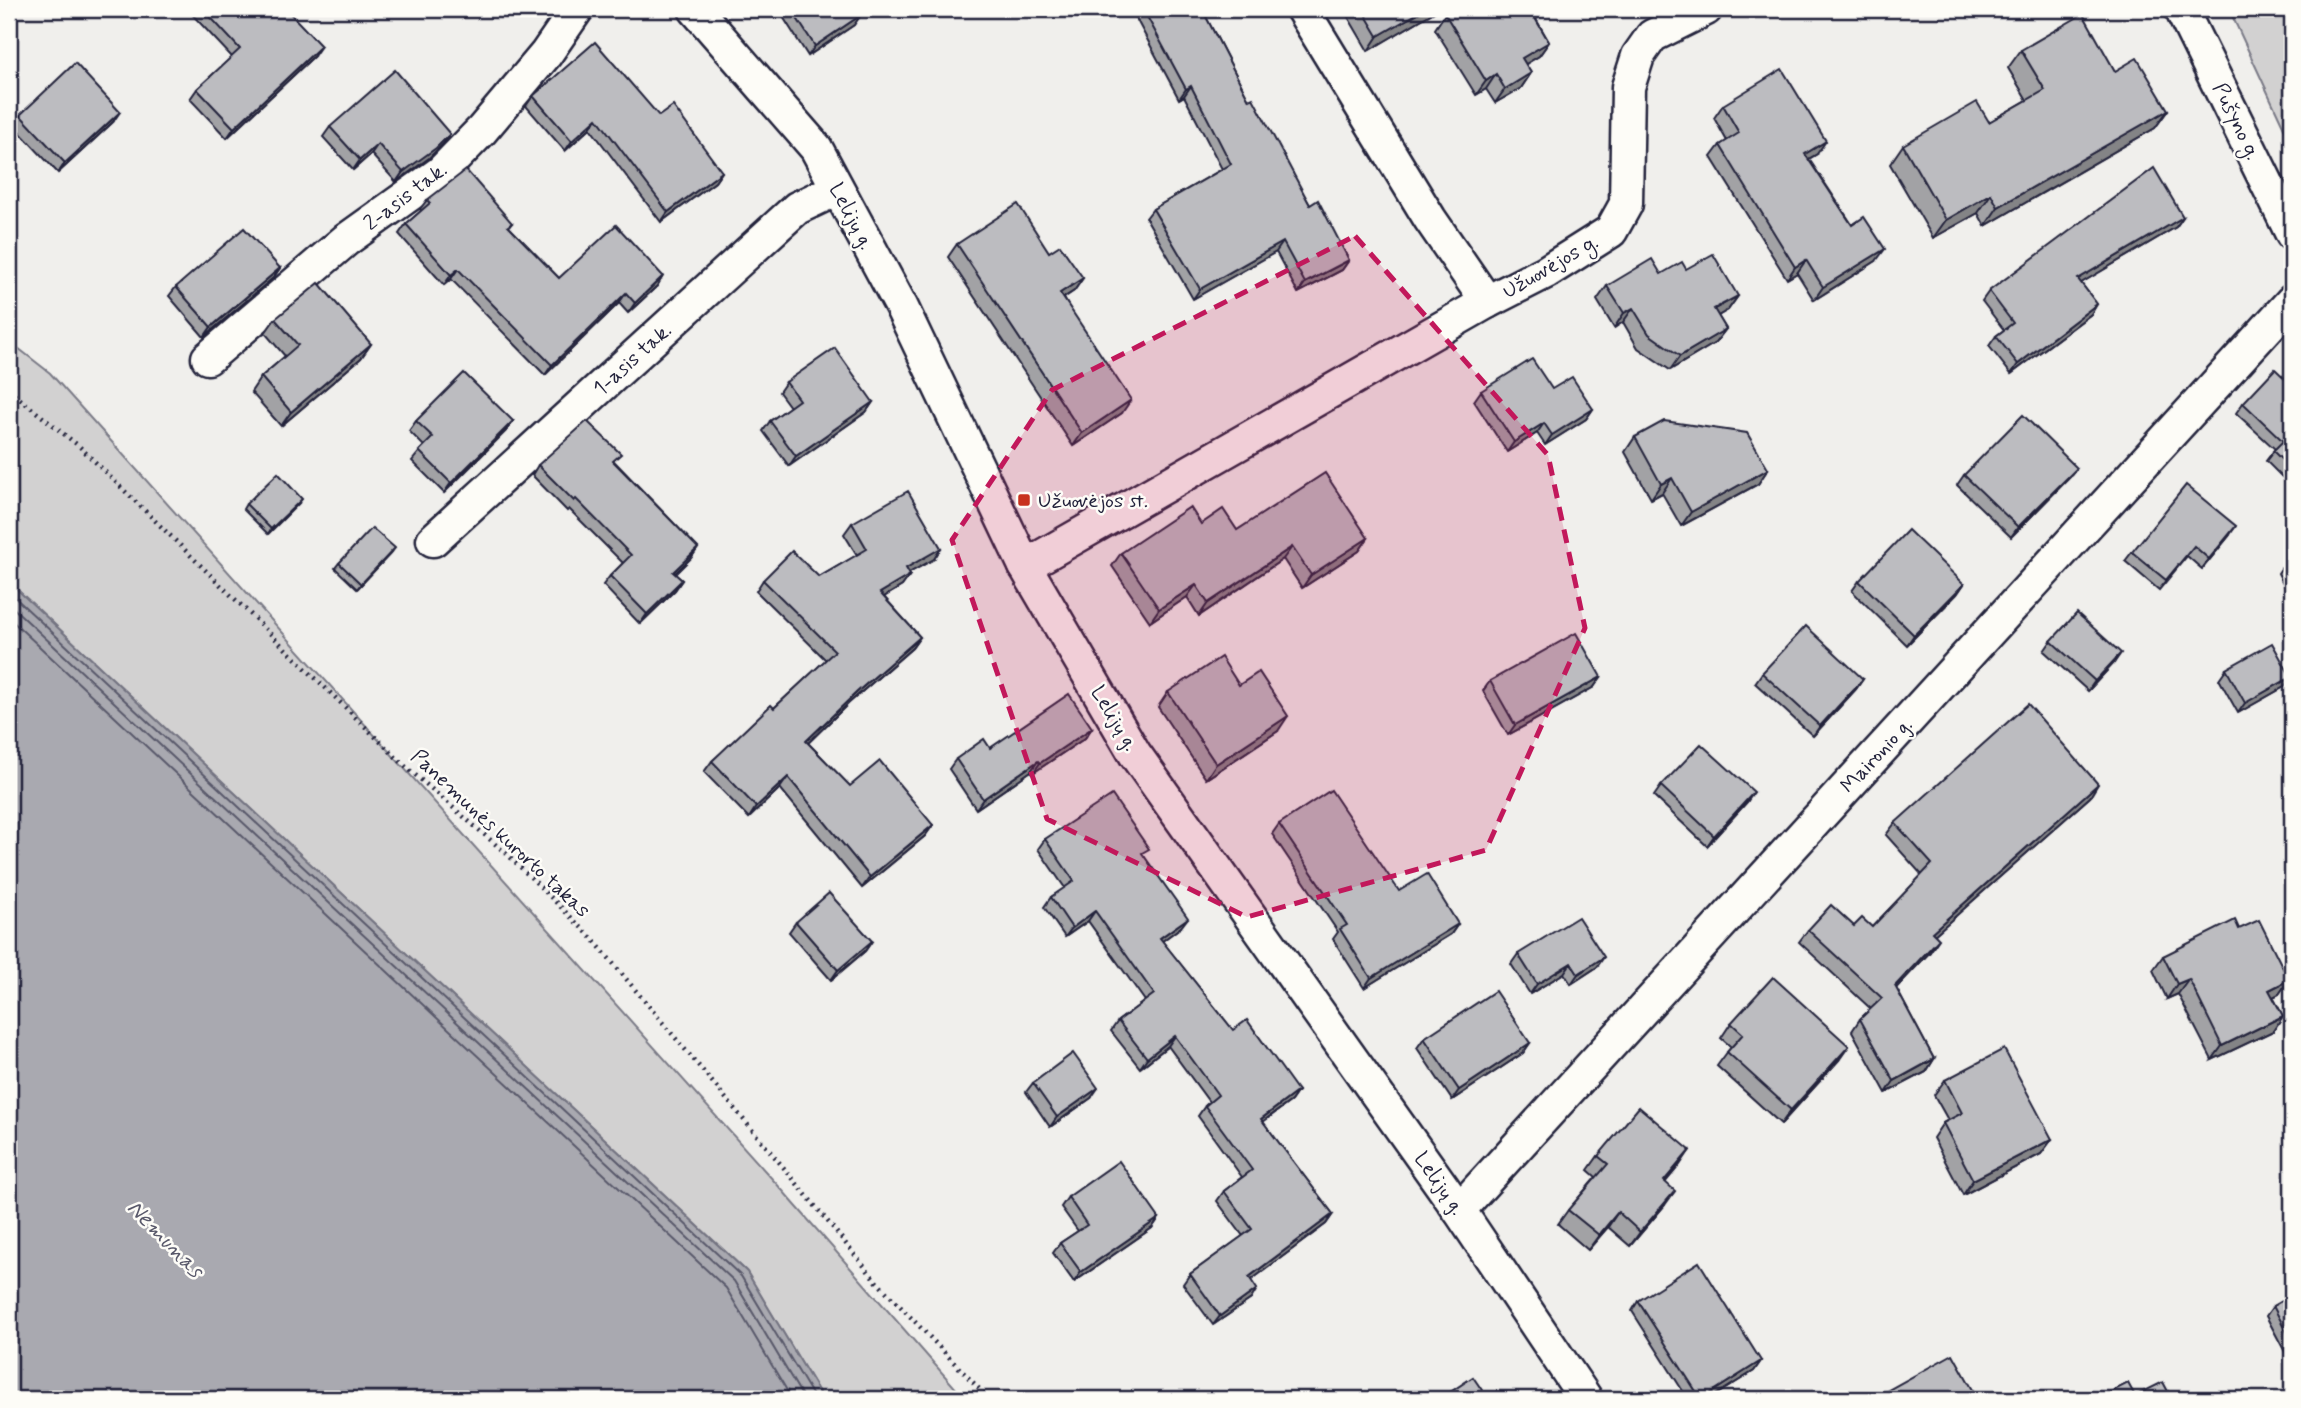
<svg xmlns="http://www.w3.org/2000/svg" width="2301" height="1408" font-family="Mynerve,sans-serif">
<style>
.green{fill:#d2d1d1;stroke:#7a7a86;stroke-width:2}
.water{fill:#a9a9b0;stroke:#737381;stroke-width:2}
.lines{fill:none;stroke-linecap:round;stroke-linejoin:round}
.shore{stroke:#58586a;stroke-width:2}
.street-casing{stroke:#22223b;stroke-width:37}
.path{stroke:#22223b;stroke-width:4.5;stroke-dasharray:2 5;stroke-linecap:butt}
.street{stroke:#fdfcf7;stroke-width:32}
.wall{fill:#a2a2a5;stroke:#22223b;stroke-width:2}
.shaded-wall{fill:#848486;stroke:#22223b;stroke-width:2}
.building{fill:#bcbcc0;stroke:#22223b;stroke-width:2}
.marked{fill:#c2185b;fill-opacity:0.2;stroke:#c2185b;stroke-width:5;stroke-dasharray:14 9;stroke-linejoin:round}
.poi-dot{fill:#c8321e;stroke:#fdfcf7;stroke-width:2.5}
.labels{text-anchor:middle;stroke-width:5;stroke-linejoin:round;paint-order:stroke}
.street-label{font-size:21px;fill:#22223b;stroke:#fdfcf7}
.poi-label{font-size:21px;fill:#22223b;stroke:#fdfcf7;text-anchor:start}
.water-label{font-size:23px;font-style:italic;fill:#58586a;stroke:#fdfcf7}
</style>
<rect width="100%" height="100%" fill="#f0efec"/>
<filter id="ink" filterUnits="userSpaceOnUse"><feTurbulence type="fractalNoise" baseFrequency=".0143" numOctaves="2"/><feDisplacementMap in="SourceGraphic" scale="14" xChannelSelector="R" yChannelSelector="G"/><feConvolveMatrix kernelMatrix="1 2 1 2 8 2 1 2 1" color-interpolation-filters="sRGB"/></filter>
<g filter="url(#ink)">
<g class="green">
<path d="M2229,9h63v136z"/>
<path d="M9,341l41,32 733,818 182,208h-142l-77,-128 -737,-689z"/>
</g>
<path class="water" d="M9,582l738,690 76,127h-814z"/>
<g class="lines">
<g class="shore">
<path d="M9,592l732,684 74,123"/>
<path d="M9,604l725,677 70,118"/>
<path d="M9,618l717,670 66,111"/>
</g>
<g class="street-casing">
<g id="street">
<path d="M695,9l121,139 85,158 124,260 110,188 324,456 127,189"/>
<path d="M1302,9l128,210 57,83 59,-30 65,-41 15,-27 2,-117 10,-31 14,-20 54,-27"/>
<path d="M2181,9l111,225"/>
<path d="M208,358l138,-118 95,-68 41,-42 64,-76 31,-45"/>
<path d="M433,540l364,-332 40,-19"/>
<path d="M1025,566l462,-264"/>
<path d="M1459,1210l833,-909"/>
</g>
</g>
<path class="path" d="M9,390l71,57 325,319 104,90 83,82 202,242 83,102 112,117"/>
<use href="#street" class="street"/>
</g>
<g class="wall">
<path d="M187,9h99l28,47 -87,82 -37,-39 7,-10 35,-32z"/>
<path d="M778,9h79l-3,16 -46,31z"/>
<path d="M1131,9h71l47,91 61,105 39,55 -7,10 -44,23 -22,-41 -83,47 -47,-81 7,-9 69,-40 -38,-73 -5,3z"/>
<path d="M1351,9h88l-71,42 -21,-36z"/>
<path d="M1454,9h98l-16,10 13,23 -10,14 -14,8 6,9 -10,15 -26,15 -9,-14 -10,6 -41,-66 10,-15z"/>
<path d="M2021,50l94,21 53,39 -13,18 -170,98 -7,-13 -45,25 -43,-74 13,-19 86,-23 38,-22 -19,-32z"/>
<path d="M533,96l126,20 63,56 -7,10 -54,40 -71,-94 -25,23 -39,-45z"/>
<path d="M1723,105l94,49 -8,5 67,102 -62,39 -17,-27 -10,6 -76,-122 9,-12 7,-4 -13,-23z"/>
<path d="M20,115l93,7 -55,51 -45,-48z"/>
<path d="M330,127l113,17 -14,14 -33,24 -25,-28 -18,16 -30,-33z"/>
<path d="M427,200l85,23 -3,4 50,51 104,-2 -6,10 -29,27 -9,-10 -74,72 -94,-96 -7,6 -45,-51 7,-10 15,-13 -1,-2z"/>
<path d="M2183,217l-7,10 -95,56 16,21 -6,10 -80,60 -22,-28 7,-10 8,-6 -22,-29 7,-10z"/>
<path d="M957,244l92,8 34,26 -9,13 -10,7 58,115 -49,33 -125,-189z"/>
<path d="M280,268l-7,10 -69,59 -35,-41 7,-9z"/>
<path d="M1686,269l52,27 -10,14 -10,6 8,13 -11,14 -45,27 -32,-22 -15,-26 -9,6 -17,-28 10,-14z"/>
<path d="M275,319l96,25 -10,14 -80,68 -30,-34 10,-15 24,-21 -20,-23z"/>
<path d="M786,382l87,20 -7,10 -77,54 -26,-35 7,-10 20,-14 -11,-15z"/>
<path d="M2292,385v102l-26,-26 9,-12 -39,-36 7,-10z"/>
<path d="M1552,389l41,20 -7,10 -41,26 -8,-12 -30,19 -33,-51 7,-10z"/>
<path d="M416,421h97l-7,10 -62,62 -32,-32 12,-15 -15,-15z"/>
<path d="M1635,437l133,32 -10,15 -77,42 -19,-33 -11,6 -26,-47z"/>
<path d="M615,462l83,86 -7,10 -16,16 7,6 -7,10 -35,34 -37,-39 7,-9 13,-13 -54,-54 -2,2 -35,-36 6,-10z"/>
<path d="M1964,475l106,2 -59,60 -54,-52z"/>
<path d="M246,504h52l-30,30 -25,-25z"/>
<path d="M852,523l89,25 -7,11 -25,14 1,2 -8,11 -18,11 36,40 -8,11 -63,55 -41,40 42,43 83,39 -8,11 -63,52 -82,-100 -31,30 -45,-46 8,-11 62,-53 52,-48 -70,-69 7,-11 56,-3 38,-22 -13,-21z"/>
<path d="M1201,524l36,6 131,8 -9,13 -57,37 -19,-29 -84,57 -12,-19 -37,25 -38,-56 9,-13z"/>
<path d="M2229,536l-27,33 -15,-13 -28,34 -34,-29 7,-9z"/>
<path d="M391,553l-34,36 -22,-21 4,-5z"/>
<path d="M2292,556v45l-14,-28 10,-15z"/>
<path d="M1859,581l105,3 -7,10 -50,51 -55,-54z"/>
<path d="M2051,641l63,22 -26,28 -44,-40z"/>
<path d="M2226,669l65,8 -7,10 -46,26 -19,-34z"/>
<path d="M1762,673l101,6 -7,10 -43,47 -58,-53z"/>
<path d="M1601,677l-7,10 -86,48 -25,-44 7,-10z"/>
<path d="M1239,685l39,46 -72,48 -48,-72 10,-15z"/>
<path d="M1092,728l-7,10 -52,35 -2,-2 -55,38 -27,-40 7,-10 34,-11z"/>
<path d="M1661,786l86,16 -40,44 -53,-50z"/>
<path d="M2090,797l-156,138 -4,17 -34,36 38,71 -8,13 -40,21 -34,-62 8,-12 11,-10 -72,-67 9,-12 46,-4 18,1 50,-52 -36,-40 9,-12z"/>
<path d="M1279,824l120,67 59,33 -7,10 -87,54 -31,-49 5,-7 -66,-98z"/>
<path d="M1045,839l99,17 37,71 -19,14 71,89 65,61 -7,10 -28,21 70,92 -7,10 -75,56v19l-38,26 -30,-41 7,-10 53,-38 -26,-35 7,-10 18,-14 -44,-61 7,-10 4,-4 -41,-56 -28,22 -29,-37 7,-10 27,-20 -57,-80 -23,16 -21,-30 7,-10 14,-9 -27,-39z"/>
<path d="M796,922l76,19 -7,10 -34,29 -42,-48z"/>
<path d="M2239,929l50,51 -10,14 -6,3 10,19 -10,15 -61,29 -34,-66 -11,5 -14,-29 10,-14z"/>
<path d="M1518,954l79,13 -26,17 -7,-11 -34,21 -19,-30z"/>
<path d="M1731,1023l108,37 -58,64 -64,-58 14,-19 -10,-9z"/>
<path d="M1424,1038l106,5 -7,10 -71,47 -35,-52z"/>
<path d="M1945,1080l107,59 -11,15 -78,41 -30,-57 10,-15 5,-3 -14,-25z"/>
<path d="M1033,1083l58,15 -41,29 -24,-35z"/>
<path d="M1690,1150l-25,32v23l-35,41 -22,-19 -20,23 -30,-26 10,-14 28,-33 -8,-7 10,-14z"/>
<path d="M1068,1197l91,21 -7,10 -78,54 -21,-29 7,-10 18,-12 -17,-24z"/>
<path d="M2292,1295v70l-26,-49 7,-10z"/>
<path d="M1638,1301l123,60 -7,10 -45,28h-21l-56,-88z"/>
<path d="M1885,1392l93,7h-99z"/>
</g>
<g class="shaded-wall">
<path d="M1425,9h14l-71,42 10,-15z"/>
<path d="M1539,9h13l-30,19 10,-15z"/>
<path d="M861,15l-7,10 -46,31 7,-10z"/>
<path d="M1549,42l-10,14 -28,17 11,-15z"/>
<path d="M321,46l-7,10 -87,82 7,-10z"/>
<path d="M1531,73l-10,15 -26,15 10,-14z"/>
<path d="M1496,74l-10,15 -10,6 10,-14z"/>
<path d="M1191,86l-7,10 -5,3 7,-10z"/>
<path d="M2168,110l-13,18 -170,98 13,-19z"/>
<path d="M120,112l-7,10 -55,51 7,-10z"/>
<path d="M597,118l-7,10 -25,23 7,-10z"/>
<path d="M450,134l-7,10 -14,14 -33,24 7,-10z"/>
<path d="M1826,141l-9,13 -21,12 9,-12z"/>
<path d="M378,144l-7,10 -18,16 7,-10z"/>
<path d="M722,172l-7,10 -54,40 7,-10z"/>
<path d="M1991,194l-13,19 -45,25 13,-18z"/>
<path d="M2183,217l-7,10 -105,62 7,-10z"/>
<path d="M1283,242l-7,10 -83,47 7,-10z"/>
<path d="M1885,249l-9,12 -62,39 9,-13z"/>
<path d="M1349,260l-7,10 -44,23 7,-10z"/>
<path d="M1806,260l-9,13 -10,6 8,-12z"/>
<path d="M280,268l-7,10 -69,59 7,-10z"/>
<path d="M458,269l-7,10 -7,6 7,-10z"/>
<path d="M663,276l-6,10 -29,27 7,-10z"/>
<path d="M1083,278l-9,13 -22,14 8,-12z"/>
<path d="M626,293l-7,10 -74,72 7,-10z"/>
<path d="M1738,296l-10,14 -24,14 10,-15z"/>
<path d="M2097,304l-6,10 -80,60 7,-10z"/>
<path d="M1633,308l-10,14 -9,6 10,-15z"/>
<path d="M1726,329l-11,14 -45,27 10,-14z"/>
<path d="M371,344l-10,14 -80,68 10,-14z"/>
<path d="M1131,400l-9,13 -49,33 9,-13z"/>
<path d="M873,402l-7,10 -77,54 7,-10z"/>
<path d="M1593,409l-7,10 -41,26 7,-10z"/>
<path d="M513,421l-7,10 -62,62 7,-10z"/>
<path d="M1544,423l-7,10 -30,19 7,-10z"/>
<path d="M2077,468l-7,9 -59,60 7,-10z"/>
<path d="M1768,469l-10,15 -77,42 10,-14z"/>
<path d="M1672,478l-10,15 -11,6 10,-15z"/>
<path d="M302,499l-4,5 -30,30 3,-5z"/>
<path d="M2236,526l-7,10 -27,33 7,-10z"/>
<path d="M1368,538l-9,13 -57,37 9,-13z"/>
<path d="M1292,547l-9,12 -84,57 9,-13z"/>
<path d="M395,548l-4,5 -34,36 4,-5z"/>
<path d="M698,548l-7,10 -25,24 7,-10z"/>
<path d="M941,548l-7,11 -36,20 8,-11z"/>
<path d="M910,575l-8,11 -30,18 8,-11z"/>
<path d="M682,580l-7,10 -35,34 7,-10z"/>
<path d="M1964,584l-7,10 -50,51 7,-10z"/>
<path d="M1196,585l-9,12 -37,25 9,-13z"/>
<path d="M920,637l-8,11 -63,55 -50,49 7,-11 51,-49z"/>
<path d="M2121,653l-7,10 -26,28 7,-10z"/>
<path d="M1601,677l-7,10 -86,48 7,-10z"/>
<path d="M2291,677l-7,10 -46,26 7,-10z"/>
<path d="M1863,679l-7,10 -43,47 7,-10z"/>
<path d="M1288,716l-10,15 -72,48 10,-15z"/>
<path d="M1092,728l-7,10 -52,35 7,-10z"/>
<path d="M1038,761l-7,10 -55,38 7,-10z"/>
<path d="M788,777l-8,11 -31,30 7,-11z"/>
<path d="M2098,784l-8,13 -167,148 9,-13z"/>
<path d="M1754,792l-7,10 -40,44 7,-10z"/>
<path d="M933,825l-8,11 -63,52 8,-11z"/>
<path d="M1095,911l-7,10 -23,16 7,-9z"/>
<path d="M1188,918l-7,9 -28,21 7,-10z"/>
<path d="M1458,924l-7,10 -87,54 7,-10z"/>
<path d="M1939,939l-9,13 -44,47 9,-13z"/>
<path d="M872,941l-7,10 -34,29 7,-10z"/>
<path d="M1604,957l-7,10 -26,17 7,-10z"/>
<path d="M1571,963l-7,10 -34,21 7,-10z"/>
<path d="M2189,979l-11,15 -11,5 10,-15z"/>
<path d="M2289,980l-10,14 -20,10 10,-14z"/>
<path d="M2283,1016l-10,15 -61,29 10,-14z"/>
<path d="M1175,1036l-7,10 -28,22 7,-10z"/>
<path d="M1530,1043l-7,10 -71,47 7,-10z"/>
<path d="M1849,1046l-10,14 -58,64 10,-14z"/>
<path d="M1934,1059l-8,13 -40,21 8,-12z"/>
<path d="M1098,1088l-7,10 -41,29 7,-10z"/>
<path d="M1298,1091l-7,10 -37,27 7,-9z"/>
<path d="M2052,1139l-11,15 -78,41 10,-15z"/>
<path d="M1690,1150l-10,15 -26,31 10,-15z"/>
<path d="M1675,1191l-10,14 -35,41 10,-14z"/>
<path d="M1618,1212l-10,15 -20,23 11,-15z"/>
<path d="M1333,1214l-7,10 -84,63 7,-10z"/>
<path d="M1159,1218l-7,10 -78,54 7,-10z"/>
<path d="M1257,1289l-6,10 -38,26 7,-9z"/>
<path d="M1761,1361l-7,10 -45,28h-8z"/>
</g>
<g class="building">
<path d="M203,9h83l35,37 -87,82 -37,-39 43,-40z"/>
<path d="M791,9h66l4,6 -46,31z"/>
<path d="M1143,9h59l47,91 4,-2 57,107 8,-5 31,60 -44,23 -22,-41 -83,47 -47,-80 78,-45 -40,-78 -5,3z"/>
<path d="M1362,9h63l-47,27z"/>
<path d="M1454,9h85l-7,4 17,29 -27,16 9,15 -26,16 -9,-15 -10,7 -41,-67z"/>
<path d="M2083,14l32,57 22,-13 31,52 -170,97 -7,-13 -45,26 -43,-75 74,-43 12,20 56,-32 -24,-40z"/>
<path d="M595,42l64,74 14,-10 49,66 -54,40 -71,-94 -25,23 -39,-45z"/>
<path d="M75,63l45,49 -55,51 -45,-48z"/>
<path d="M1782,69l44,72 -21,13 47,71 12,-8 21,32 -62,38 -17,-27 -11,7 -75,-122 19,-12 -16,-28z"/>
<path d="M395,70l55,64 -14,14 -33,24 -25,-28 -18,16 -30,-33z"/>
<path d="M2154,168l29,49 -105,62 19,25 -79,60 -22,-28 17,-13 -24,-32z"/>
<path d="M466,170l46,53 -4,3 51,52 57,-53 47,51 -28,27 -9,-10 -74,72 -94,-96 -7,6 -45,-51 24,-21 -3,-3z"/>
<path d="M1018,204l31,48 11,-7 23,33 -23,15 71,107 -49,33 -125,-189z"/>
<path d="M244,228l36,40 -69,59 -35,-40z"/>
<path d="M1713,254l25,42 -24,13 12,20 -46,27 -31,-22 -16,-26 -9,5 -17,-27 45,-27 9,15 21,-12 4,7z"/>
<path d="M319,283l52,61 -80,68 -30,-35 37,-32 -23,-26z"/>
<path d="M835,348l38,54 -77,54 -26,-35 29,-21 -13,-18z"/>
<path d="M1532,359l20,30 20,-12 21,32 -41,26 -8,-12 -30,19 -33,-51z"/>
<path d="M2275,369l17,16v85l-19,-19 10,-10 -40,-38z"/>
<path d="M464,373l49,48 -62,62 -32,-32 14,-14 -17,-16z"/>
<path d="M2023,415l54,53 -59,59 -54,-52z"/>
<path d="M587,421l34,33 -8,7 85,87 -25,24 9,8 -35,34 -37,-38 21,-21 -55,-56 -2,2 -36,-36z"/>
<path d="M1664,421l83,12 21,36 -77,43 -19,-34 -11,6 -26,-47z"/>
<path d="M278,473l24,26 -31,30 -25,-25z"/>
<path d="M1325,473l43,65 -57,37 -19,-28 -84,56 -12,-18 -37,24 -38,-56 69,-46 11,17 22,-15 14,21z"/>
<path d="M2186,485l50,41 -27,33 -15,-13 -28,34 -34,-28z"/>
<path d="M908,491l33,57 -35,20 4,7 -30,18 40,44 -63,55 -51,49 44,45 30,-25 53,64 -63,52 -82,-100 -32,30 -44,-46 59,-56 3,3 61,-57 -72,-71 29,-29 27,26 48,-28 -15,-26z"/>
<path d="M372,528l23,20 -34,36 -22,-21z"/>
<path d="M1908,530l56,54 -50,51 -55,-54z"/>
<path d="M2292,556v10l-4,-8z"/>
<path d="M2077,613l44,40 -26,28 -44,-40z"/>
<path d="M1806,626l57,53 -43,47 -58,-53z"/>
<path d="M1576,633l25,44 -86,48 -25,-44z"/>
<path d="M2272,643l19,34 -46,26 -19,-34z"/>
<path d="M1221,657l18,28 20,-13 29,44 -72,48 -48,-72z"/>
<path d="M1069,694l23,34 -52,35 -2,-2 -55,38 -27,-40 28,-20 6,9z"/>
<path d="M2028,704l70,80 -166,148 7,7 -44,47 39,73 -40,22 -34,-62 22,-21 -74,-68 23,-25 23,21 8,-8 10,9 60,-63 -37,-41z"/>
<path d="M1701,744l53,48 -40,44 -53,-50z"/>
<path d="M1331,790l68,101 28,-17 31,50 -87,54 -31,-49 7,-4 -68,-101z"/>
<path d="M1112,795l37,54 -7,4 46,65 -28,20 73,92 14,-10 51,71 -37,28 72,95 -84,63 8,12 -37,27 -30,-42 62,-45 -28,-38 28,-21 -47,-64 13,-11 -43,-59 -28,22 -29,-37 36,-27 -59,-83 -23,17 -21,-31 23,-16 -29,-42z"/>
<path d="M829,893l43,48 -34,29 -42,-48z"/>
<path d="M1578,917l26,40 -26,17 -7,-11 -34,21 -19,-30z"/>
<path d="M2235,920l4,9 20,-9 30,60 -20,10 14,26 -61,30 -33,-67 -12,5 -14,-28z"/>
<path d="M1773,977l76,69 -58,64 -64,-58 16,-18 -12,-11z"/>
<path d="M1495,991l35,52 -71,47 -35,-52z"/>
<path d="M2004,1049l48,90 -79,41 -30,-57 19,-10 -17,-33z"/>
<path d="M1073,1053l25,35 -41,29 -24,-34z"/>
<path d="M1639,1107l51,43 -26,31 11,10 -35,41 -22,-20 -19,23 -31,-25 40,-46 -10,-8z"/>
<path d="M1119,1161l40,57 -78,54 -21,-29 27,-18 -19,-28z"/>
<path d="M1699,1262l62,99 -60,38 -63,-98z"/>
<path d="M2292,1295v47l-19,-36z"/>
<path d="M1953,1354l25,45h-89l-4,-7z"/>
<path d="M1473,1377l15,22h-48z"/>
<path d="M2163,1382l9,17h-75l31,-16 7,13z"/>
</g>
</g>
<path class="marked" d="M1355,236l193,219 37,173 -99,222 -239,67 -200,-98 -95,-279 100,-150z"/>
<rect class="poi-dot" x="1017" y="493" width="14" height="14" rx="3.5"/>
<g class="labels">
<g class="street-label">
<text transform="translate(2237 121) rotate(64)" y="7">Pušyno g.</text>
<text transform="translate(405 196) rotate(-37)" y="7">2-asis tak.</text>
<text transform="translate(852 216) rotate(62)" y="7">Lelijų g.</text>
<text transform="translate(1550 266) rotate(-30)" y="7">Užuovėjos g.</text>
<text transform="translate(632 359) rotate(-42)" y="7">1-asis tak.</text>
<text transform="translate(1115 718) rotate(59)" y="7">Lelijų g.</text>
<text transform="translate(1876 755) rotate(-47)" y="7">Maironio g.</text>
<text transform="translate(501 833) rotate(43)" y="7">Panemunės kurorto takas</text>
<text transform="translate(1440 1183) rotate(55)" y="7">Lelijų g.</text>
</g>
<g class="poi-label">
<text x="1038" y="507">Užuovėjos st.</text>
</g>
<g class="water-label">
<text transform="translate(166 1238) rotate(46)" y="8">Nemunas</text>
</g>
</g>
<rect width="2301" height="1408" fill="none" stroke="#fdfcf7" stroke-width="35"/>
<rect x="18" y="18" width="2266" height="1373" fill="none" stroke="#22223b" stroke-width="2.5" filter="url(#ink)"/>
</svg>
